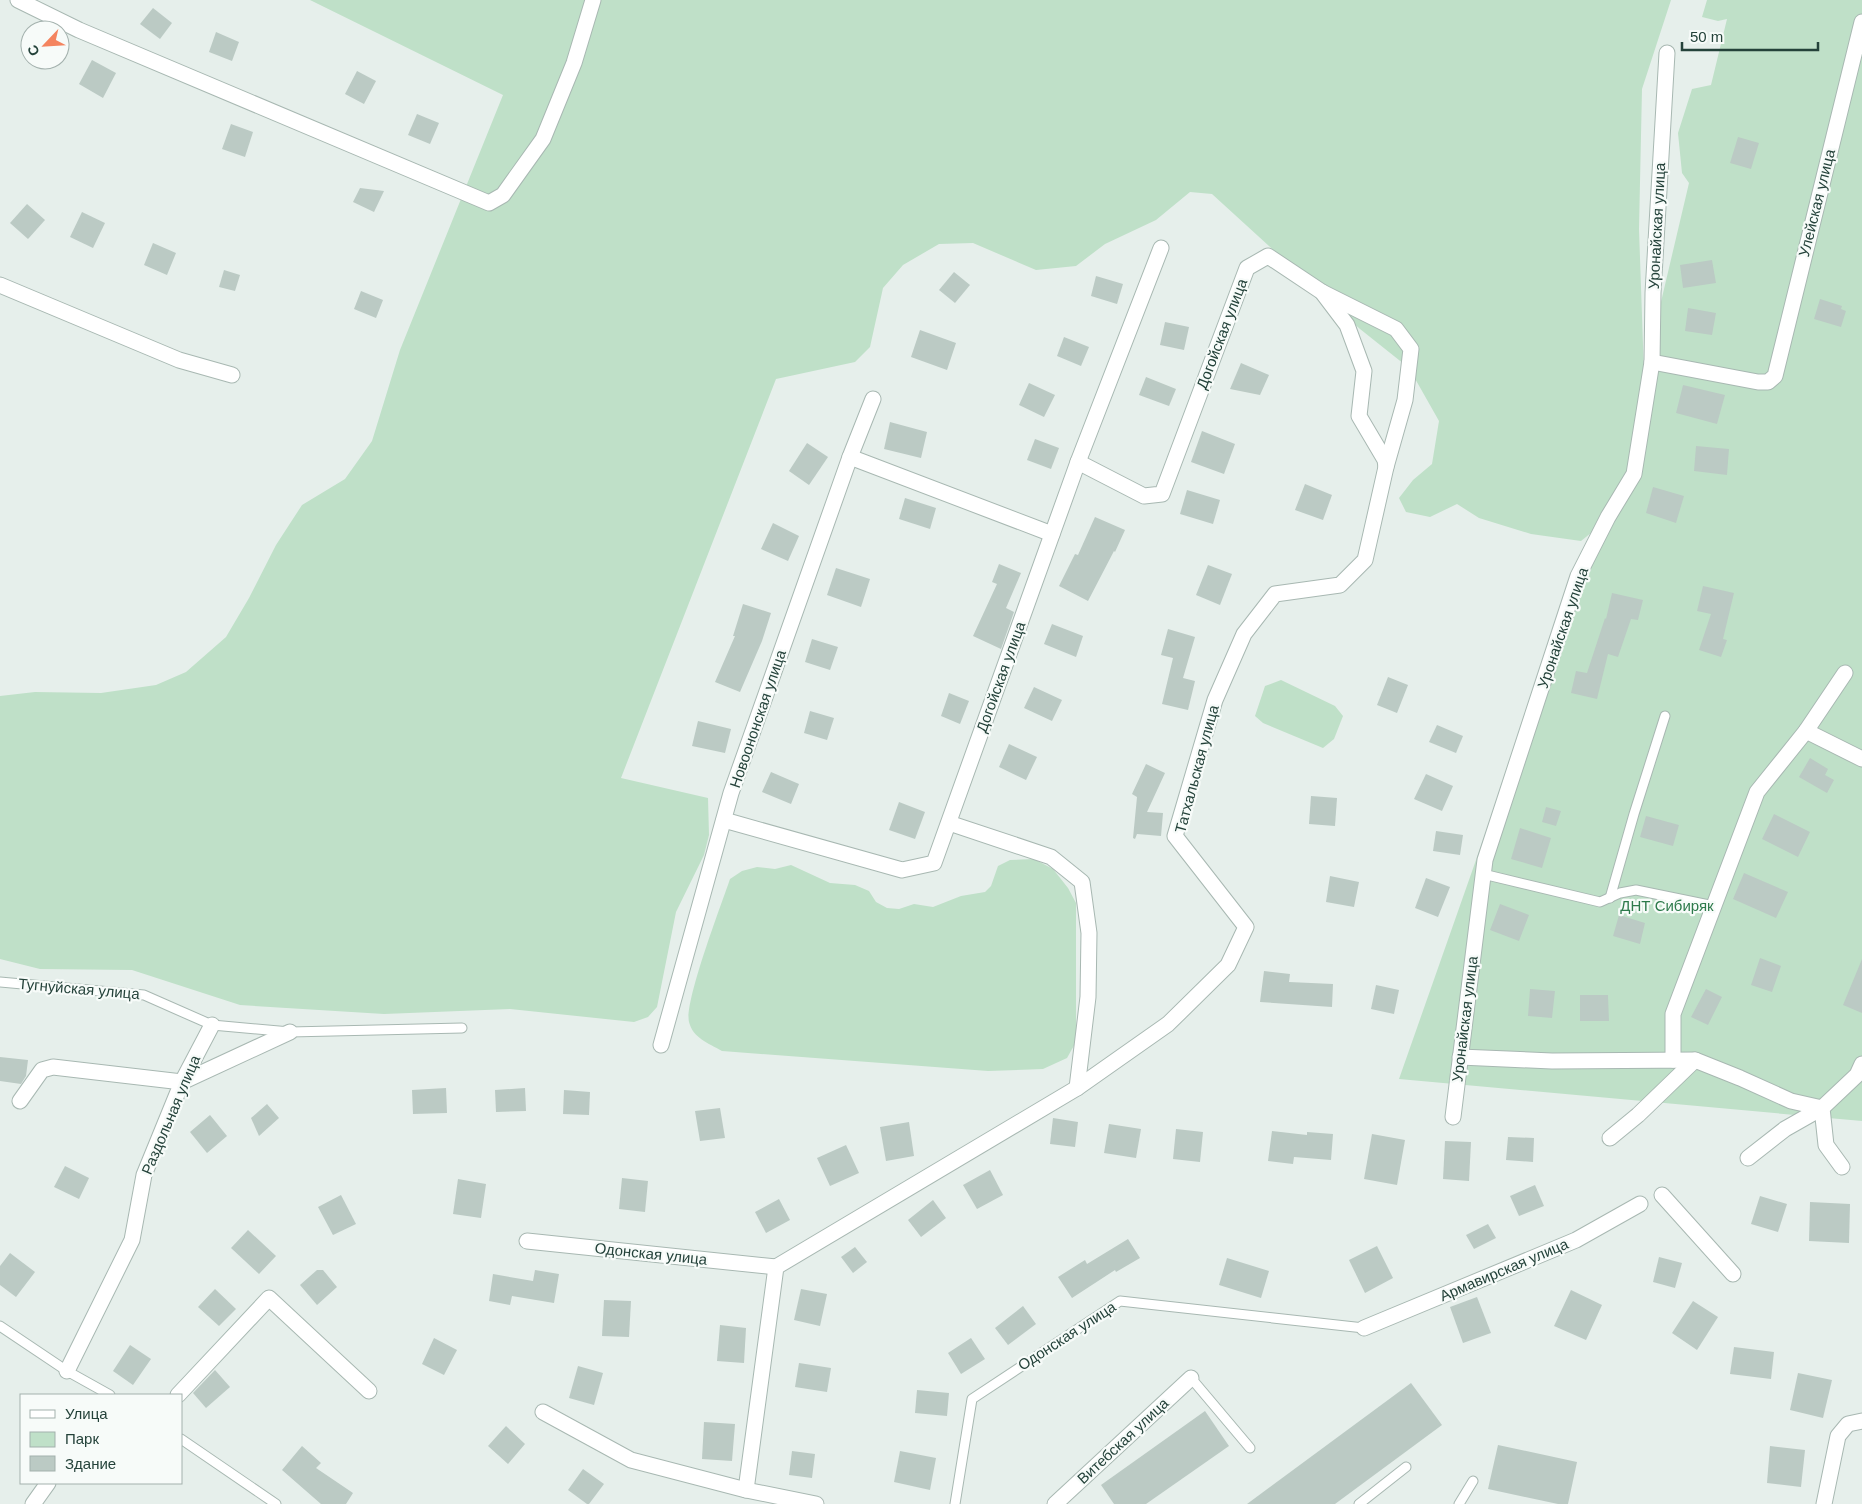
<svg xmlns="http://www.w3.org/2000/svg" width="1862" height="1504" font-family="Arial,sans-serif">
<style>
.green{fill:#bfe0c8}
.building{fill:#bbcac4}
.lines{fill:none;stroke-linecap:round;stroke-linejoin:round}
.service-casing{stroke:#a8b8b2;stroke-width:11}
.minor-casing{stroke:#a8b8b2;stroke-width:17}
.service{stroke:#fff;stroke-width:9}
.minor{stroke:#fff;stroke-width:15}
.labels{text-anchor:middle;stroke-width:4.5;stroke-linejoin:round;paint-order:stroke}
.street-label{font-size:15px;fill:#24423a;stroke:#f7fbf9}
.park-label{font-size:15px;fill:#2d7a4b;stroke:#f7fbf9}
</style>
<rect width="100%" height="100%" fill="#e6efeb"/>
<g class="green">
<path d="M310,0h1361l-29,89 -3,140 5,145 45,-191 -7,-10 -4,-40 14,-44 19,-4 16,-66 -9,2 -16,-4 5,-17h155v1121l-463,-42 192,-546 -10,8 -50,-7 -52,-16 -22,-14 -27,13 -24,-5 -7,-14 14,-18 19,-16 7,-43 -30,-53 -49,-39 -148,-135 -22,-2 -34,28 -51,24 -29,22 -40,4 -63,-27 -34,1 -36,21 -20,23 -13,59 -15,15 -79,17 -155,399 87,20 1,37 -5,20 -28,57 -19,95 -9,10 -14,5 -124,-13 -126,5 -144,-9 -108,-35 -92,-1 -40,-10v-263l35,-4 66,1 55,-8 30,-13 40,-35 23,-39 27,-53 26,-40 43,-26 27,-38 28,-91 103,-255z"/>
<path d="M1281,680l54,26 8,10 -9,23 -11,9 -60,-25 -8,-7 10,-30z"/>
<path d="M1034,859l19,10 15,19 8,15v139l-9,16 -24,11 -55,2 -266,-20c-14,-8 -29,-13 -33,-29 -5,-20 33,-119 41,-143l12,-8 15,-4 18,2 16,-4 39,18 25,2 14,6 7,11 11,6 12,1 15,-5 19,3 28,-11 24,-4 6,-6 7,-20 12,-6z"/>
</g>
<g class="building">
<path d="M153,8l19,15 -12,16 -20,-15z"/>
<path d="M216,32l23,10 -7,19 -23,-9z"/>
<path d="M92,60l24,13 -13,25 -24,-14z"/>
<path d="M357,71l19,10 -12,23 -19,-10z"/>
<path d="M417,114l22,9 -9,21 -22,-9z"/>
<path d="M231,124l22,8 -8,25 -23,-8z"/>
<path d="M1738,137l21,6 -8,26 -21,-6z"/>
<path d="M360,188l24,3 -10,21 -21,-10z"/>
<path d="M27,204l18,16 -17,19 -18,-16z"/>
<path d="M82,212l23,11 -12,25 -23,-11z"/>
<path d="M153,243l23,10 -9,22 -23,-10z"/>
<path d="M1712,260l4,23 -33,5 -3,-23z"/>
<path d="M224,270l16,5 -5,16 -16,-4z"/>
<path d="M954,272l16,13 -15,18 -16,-13z"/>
<path d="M1096,276l27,8 -6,20 -26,-8z"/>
<path d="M361,291l22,9 -7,18 -22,-9z"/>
<path d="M1820,299l22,7 -1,3 5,2 -5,16 -27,-8z"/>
<path d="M1688,308l28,5 -4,22 -27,-4z"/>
<path d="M1165,322l24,5 -5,23 -24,-5z"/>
<path d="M920,330l36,13 -9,27 -36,-13z"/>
<path d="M1064,337l25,10 -8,19 -24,-10z"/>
<path d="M1241,363l28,12 -9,20 -30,-6z"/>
<path d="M1146,377l30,12 -7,17 -30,-11z"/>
<path d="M1029,383l26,12 -11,22 -25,-12z"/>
<path d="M1683,385l42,10 -8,29 -41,-11z"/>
<path d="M890,422l37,10 -6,26 -37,-9z"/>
<path d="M1202,431l33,13 -11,30 -33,-12z"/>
<path d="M1035,439l24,9 -8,21 -24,-9z"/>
<path d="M807,443l21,14 -19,28 -20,-14z"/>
<path d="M1696,446l33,3 -2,26 -33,-4z"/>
<path d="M1305,484l27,11 -9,25 -28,-10z"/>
<path d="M1653,487l31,9 -8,27 -30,-10z"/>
<path d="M1187,490l33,10 -7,24 -33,-10z"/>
<path d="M905,498l31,10 -6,21 -31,-10z"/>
<path d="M1095,517l30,13 -10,22 -1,-1 -26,50 -29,-15 16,-32 3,1z"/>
<path d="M773,523l26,13 -11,25 -27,-12z"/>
<path d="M999,564l22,9 -15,35 8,4 -13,37 -28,-13 24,-52 -5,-2z"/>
<path d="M1208,565l24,9 -12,31 -24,-10z"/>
<path d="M836,568l34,11 -9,28 -34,-12z"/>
<path d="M1703,586l31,7 -11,46 4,1 -6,17 -22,-7 12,-36 -14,-3z"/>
<path d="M1612,593l31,7 -5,20 -7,-1 -13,38 -10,-3 -11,45 -26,-6 5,-22 11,2 18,-55 1,1z"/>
<path d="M743,604l28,9 -9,28 -22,51 -25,-10 20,-46h-2z"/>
<path d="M1052,624l31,12 -7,21 -32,-13z"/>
<path d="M1168,629l27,8 -12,41 12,3 -7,29 -26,-6 11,-46 -12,-3z"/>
<path d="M812,639l26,8 -8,23 -25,-8z"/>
<path d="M1388,677l20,8 -11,28 -20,-8z"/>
<path d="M1034,687l28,13 -10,21 -28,-13z"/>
<path d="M949,693l20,8 -9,23 -19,-8z"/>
<path d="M810,711l24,7 -7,22 -23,-7z"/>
<path d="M698,721l33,8 -6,24 -33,-7z"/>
<path d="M1437,725l26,11 -7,17 -27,-11z"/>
<path d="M1009,744l28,13 -11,23 -27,-13z"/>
<path d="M1810,758l18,11 -3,6 9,5 -7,13 -28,-16z"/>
<path d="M1146,764l19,9 -18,39 16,1 -2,23 -24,-2 -2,5 -2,-1 4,-41 -5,-3z"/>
<path d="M771,772l28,12 -8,20 -29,-12z"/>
<path d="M1426,774l27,12 -11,25 -28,-12z"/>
<path d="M1311,796l26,2 -2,28 -26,-2z"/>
<path d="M899,802l26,10 -10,27 -26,-9z"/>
<path d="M1546,807l15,4 -5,15 -14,-4z"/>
<path d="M1774,814l36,18 -12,25 -36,-18z"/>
<path d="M1646,816l33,9 -6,21 -33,-9z"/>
<path d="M1520,828l31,10 -9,30 -31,-9z"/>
<path d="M1436,831l27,4 -3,20 -27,-4z"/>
<path d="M1744,873l44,19 -12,26 -43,-19z"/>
<path d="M1330,876l29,6 -5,25 -28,-5z"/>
<path d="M1426,878l24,9 -12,30 -23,-9z"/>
<path d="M1500,904l29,11 -10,26 -29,-11z"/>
<path d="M1619,915l26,8 -5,21 -27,-8z"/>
<path d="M1760,958l21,8 -9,26 -21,-7z"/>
<path d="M1862,959v54l-19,-8z"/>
<path d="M1264,971l26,3 -1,8 44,2 -1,23 -72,-5z"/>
<path d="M1376,985l23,5 -5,24 -23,-5z"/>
<path d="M1530,989l25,2 -3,27 -24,-2z"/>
<path d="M1706,989l16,8 -14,28 -17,-8z"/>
<path d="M1580,995h28l1,26h-29z"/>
<path d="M0,1057l28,3 -2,16 -5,8 -21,-3z"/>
<path d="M446,1088l1,25 -34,1 -1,-24z"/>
<path d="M525,1088l1,23 -30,1 -1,-22z"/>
<path d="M564,1090l26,2 -1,23 -26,-1z"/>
<path d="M267,1104l12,14 -20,18 -8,-18z"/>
<path d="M720,1108l5,30 -25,3 -5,-30z"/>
<path d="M210,1115l17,21 -20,17 -17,-21z"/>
<path d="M1053,1118l25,4 -3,25 -25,-3z"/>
<path d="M909,1122l5,34 -28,5 -6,-34z"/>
<path d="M1109,1124l32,5 -5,29 -32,-5z"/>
<path d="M1176,1129l27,3 -3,30 -27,-3z"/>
<path d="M1272,1131l35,4v-3l26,2 -2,26 -37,-3 -1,7 -25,-3z"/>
<path d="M1372,1134l33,6 -8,45 -33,-6z"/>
<path d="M1508,1137l26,1 -1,24 -27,-2z"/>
<path d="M1445,1141l26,1 -2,39 -26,-2z"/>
<path d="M846,1145l13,28 -29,13 -13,-28z"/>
<path d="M65,1166l24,12 -10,21 -25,-12z"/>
<path d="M990,1170l13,25 -26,14 -14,-24z"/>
<path d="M622,1178l26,3 -3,31 -26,-3z"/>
<path d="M458,1179l28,5 -5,34 -28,-4z"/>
<path d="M1535,1185l9,21 -25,10 -9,-20z"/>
<path d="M341,1195l15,29 -23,11 -15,-28z"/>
<path d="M1760,1196l27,8 -9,28 -27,-8z"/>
<path d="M779,1199l11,21 -24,13 -11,-21z"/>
<path d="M933,1200l13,18 -25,19 -13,-17z"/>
<path d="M1810,1202l40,2 -1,39 -40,-2z"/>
<path d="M1488,1224l8,14 -22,11 -8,-14z"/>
<path d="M248,1230l28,26 -17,18 -28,-26z"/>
<path d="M1128,1239l12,19 -24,14 -1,-2 -43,28 -14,-21 27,-17 2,4z"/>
<path d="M1377,1246l16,32 -28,15 -16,-33z"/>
<path d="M855,1247l12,15 -14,11 -12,-16z"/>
<path d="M10,1253l25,19 -19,25 -16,-12v-19z"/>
<path d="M1659,1257l23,6 -7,25 -22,-6z"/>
<path d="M1227,1258l42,13 -8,27 -42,-13z"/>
<path d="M317,1270h6l14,17 -20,18 -17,-20z"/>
<path d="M535,1270l24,4 -5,29 -42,-7 -2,9 -21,-4 4,-27 40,7z"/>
<path d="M215,1289l21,20 -17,17 -21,-19z"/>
<path d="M801,1289l26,5 -7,32 -26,-6z"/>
<path d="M1571,1290l31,15 -16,35 -32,-14z"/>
<path d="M1477,1297l14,36 -28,10 -13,-36z"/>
<path d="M604,1300l27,1 -2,36 -27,-1z"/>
<path d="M1693,1301l25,16 -21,33 -25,-17z"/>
<path d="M1023,1306l13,18 -28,21 -13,-17z"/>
<path d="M720,1325l26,3 -2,35 -27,-2z"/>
<path d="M434,1338l23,12 -13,25 -22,-11z"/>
<path d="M971,1338l14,21 -24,15 -13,-21z"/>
<path d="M130,1345l21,14 -18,26 -20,-14z"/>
<path d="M1734,1347l40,5 -3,27 -41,-5z"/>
<path d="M799,1363l32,5 -4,24 -32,-5z"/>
<path d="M578,1366l25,7 -9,32 -25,-7z"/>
<path d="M215,1370l15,17 -24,21 -13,-15z"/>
<path d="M1798,1373l34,7 -9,38 -33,-8z"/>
<path d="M1411,1383l31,42 -107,79h-88z"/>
<path d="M917,1390l32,3 -2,23 -32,-3z"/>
<path d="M1205,1411l24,35 -83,58h-32l-13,-19z"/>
<path d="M704,1422l31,2 -3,37 -30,-2z"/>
<path d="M506,1426l19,18 -17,20 -20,-18z"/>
<path d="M1498,1445l79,17 -9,42h-10l-70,-15z"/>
<path d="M302,1446l19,17 -5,5 37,25 -7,11h-25l-39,-34z"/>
<path d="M1770,1446l35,4 -4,37 -34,-4z"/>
<path d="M792,1451l23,3 -3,24 -23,-3z"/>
<path d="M900,1451l36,7 -6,32 -36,-8z"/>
<path d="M583,1469l21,15 -15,20h-2l-19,-14z"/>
</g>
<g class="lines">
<g class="service-casing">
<g id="service">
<path d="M1483,874l117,28 20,-9 16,-3 78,16"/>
<path d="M1610,898l24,-84 31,-98"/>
<path d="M0,982l144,13 68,30 78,7 172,-4"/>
<path d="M0,1326l67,45 43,24"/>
<path d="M1191,1378l59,70"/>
<path d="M181,1439l95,65"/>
<path d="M955,1504l17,-105 148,-98 244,27"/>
<path d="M1359,1504l47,-37"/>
<path d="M1459,1504l14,-23"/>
</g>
</g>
<g class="minor-casing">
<g id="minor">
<path d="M18,0l61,30 410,173 14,-8 40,-56 31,-76 19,-63"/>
<path d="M0,285l179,75 53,15"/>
<path d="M1652,362l106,20h10l7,-6 87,-354"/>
<path d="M850,457l202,77"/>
<path d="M1078,462l66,34 18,-2 85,-226 21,-12 54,36 25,33 17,46 -5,45 26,44 1,7"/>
<path d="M1806,731l56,28"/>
<path d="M724,820l178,50 32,-7 144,-401 83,-214"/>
<path d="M949,823l102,34 31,25 7,51 -1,64 -11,91"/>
<path d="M661,1045l70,-252 119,-336 23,-58"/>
<path d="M1460,1057l92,4 143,-1 45,18 51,23 31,7"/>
<path d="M1673,1060v-46l84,-222 49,-61 39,-58"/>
<path d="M20,1101l22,-31 11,-3 129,15 108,-50"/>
<path d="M1453,1117l32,-257 93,-284 30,-59 26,-43 18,-112 1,-69 14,-240"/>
<path d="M1610,1138l28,-23 57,-55"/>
<path d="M1748,1158l37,-29 37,-21"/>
<path d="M1842,1167l-16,-22 -4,-37 35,-33 5,-11"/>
<path d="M1662,1195l71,79"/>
<path d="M527,1241l249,26"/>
<path d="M1364,1328l212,-88 64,-36"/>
<path d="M67,1371l65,-131 12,-65 38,-93 30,-57"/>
<path d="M178,1395l91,-97 100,93"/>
<path d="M543,1412l88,48 115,30 70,14"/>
<path d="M746,1490l30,-223 301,-179 91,-64 60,-59 18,-38 -71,-91 40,-136 29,-66 31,-40 65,-9 25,-25 21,-93 19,-67 6,-51 -15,-20 -74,-37"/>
<path d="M33,1504l15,-21"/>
<path d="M1055,1504l136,-126"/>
<path d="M1824,1504l14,-68 10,-12 14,-3"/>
</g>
</g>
<use href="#service" class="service"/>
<use href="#minor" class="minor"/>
</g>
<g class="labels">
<g class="street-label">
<text transform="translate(1817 203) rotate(-76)" y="5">Улейская улица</text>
<text transform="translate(1657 226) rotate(-87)" y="5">Уронайская улица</text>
<text transform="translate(1222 334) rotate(-69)" y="5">Догойская улица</text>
<text transform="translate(1563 628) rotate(-71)" y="5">Уронайская улица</text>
<text transform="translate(1001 677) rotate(-70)" y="5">Догойская улица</text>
<text transform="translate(758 719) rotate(-71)" y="5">Новоононская улица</text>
<text transform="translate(1197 769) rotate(-75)" y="5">Татхальская улица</text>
<text transform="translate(79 989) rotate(5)" y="5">Тугнуйская улица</text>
<text transform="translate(1465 1019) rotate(-83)" y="5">Уронайская улица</text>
<text transform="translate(171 1115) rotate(-67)" y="5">Раздольная улица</text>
<text transform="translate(651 1254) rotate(6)" y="5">Одонская улица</text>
<text transform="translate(1504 1270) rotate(-23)" y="5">Армавирская улица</text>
<text transform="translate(1067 1336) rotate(-33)" y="5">Одонская улица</text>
<text transform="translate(1123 1441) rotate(-43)" y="5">Витебская улица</text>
</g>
<g class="park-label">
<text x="1667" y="911">ДНТ Сибиряк</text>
</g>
</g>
<rect x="20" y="1394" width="162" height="90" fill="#f7fbf9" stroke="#a3b1ad"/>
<rect x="30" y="1410" width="25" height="8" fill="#ffffff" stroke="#a3b1ad"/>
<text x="65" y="1419" font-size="15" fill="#24423a">Улица</text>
<rect x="30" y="1432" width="25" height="15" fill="#bfe0c8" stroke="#a3b1ad"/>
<text x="65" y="1444" font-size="15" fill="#24423a">Парк</text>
<rect x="30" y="1456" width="25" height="15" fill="#bbcac4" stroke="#a3b1ad"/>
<text x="65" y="1469" font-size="15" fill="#24423a">Здание</text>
<g transform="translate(45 45) rotate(245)"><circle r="24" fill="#f7fbf9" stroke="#a3b1ad"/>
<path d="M0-4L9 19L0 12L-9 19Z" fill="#f4845f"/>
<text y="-8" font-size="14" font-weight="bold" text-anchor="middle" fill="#24423a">С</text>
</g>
<path d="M1682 42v8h136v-8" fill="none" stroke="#24423a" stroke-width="2.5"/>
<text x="1690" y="42" font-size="15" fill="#24423a" stroke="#f7fbf9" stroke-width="4" paint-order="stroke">50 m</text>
</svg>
